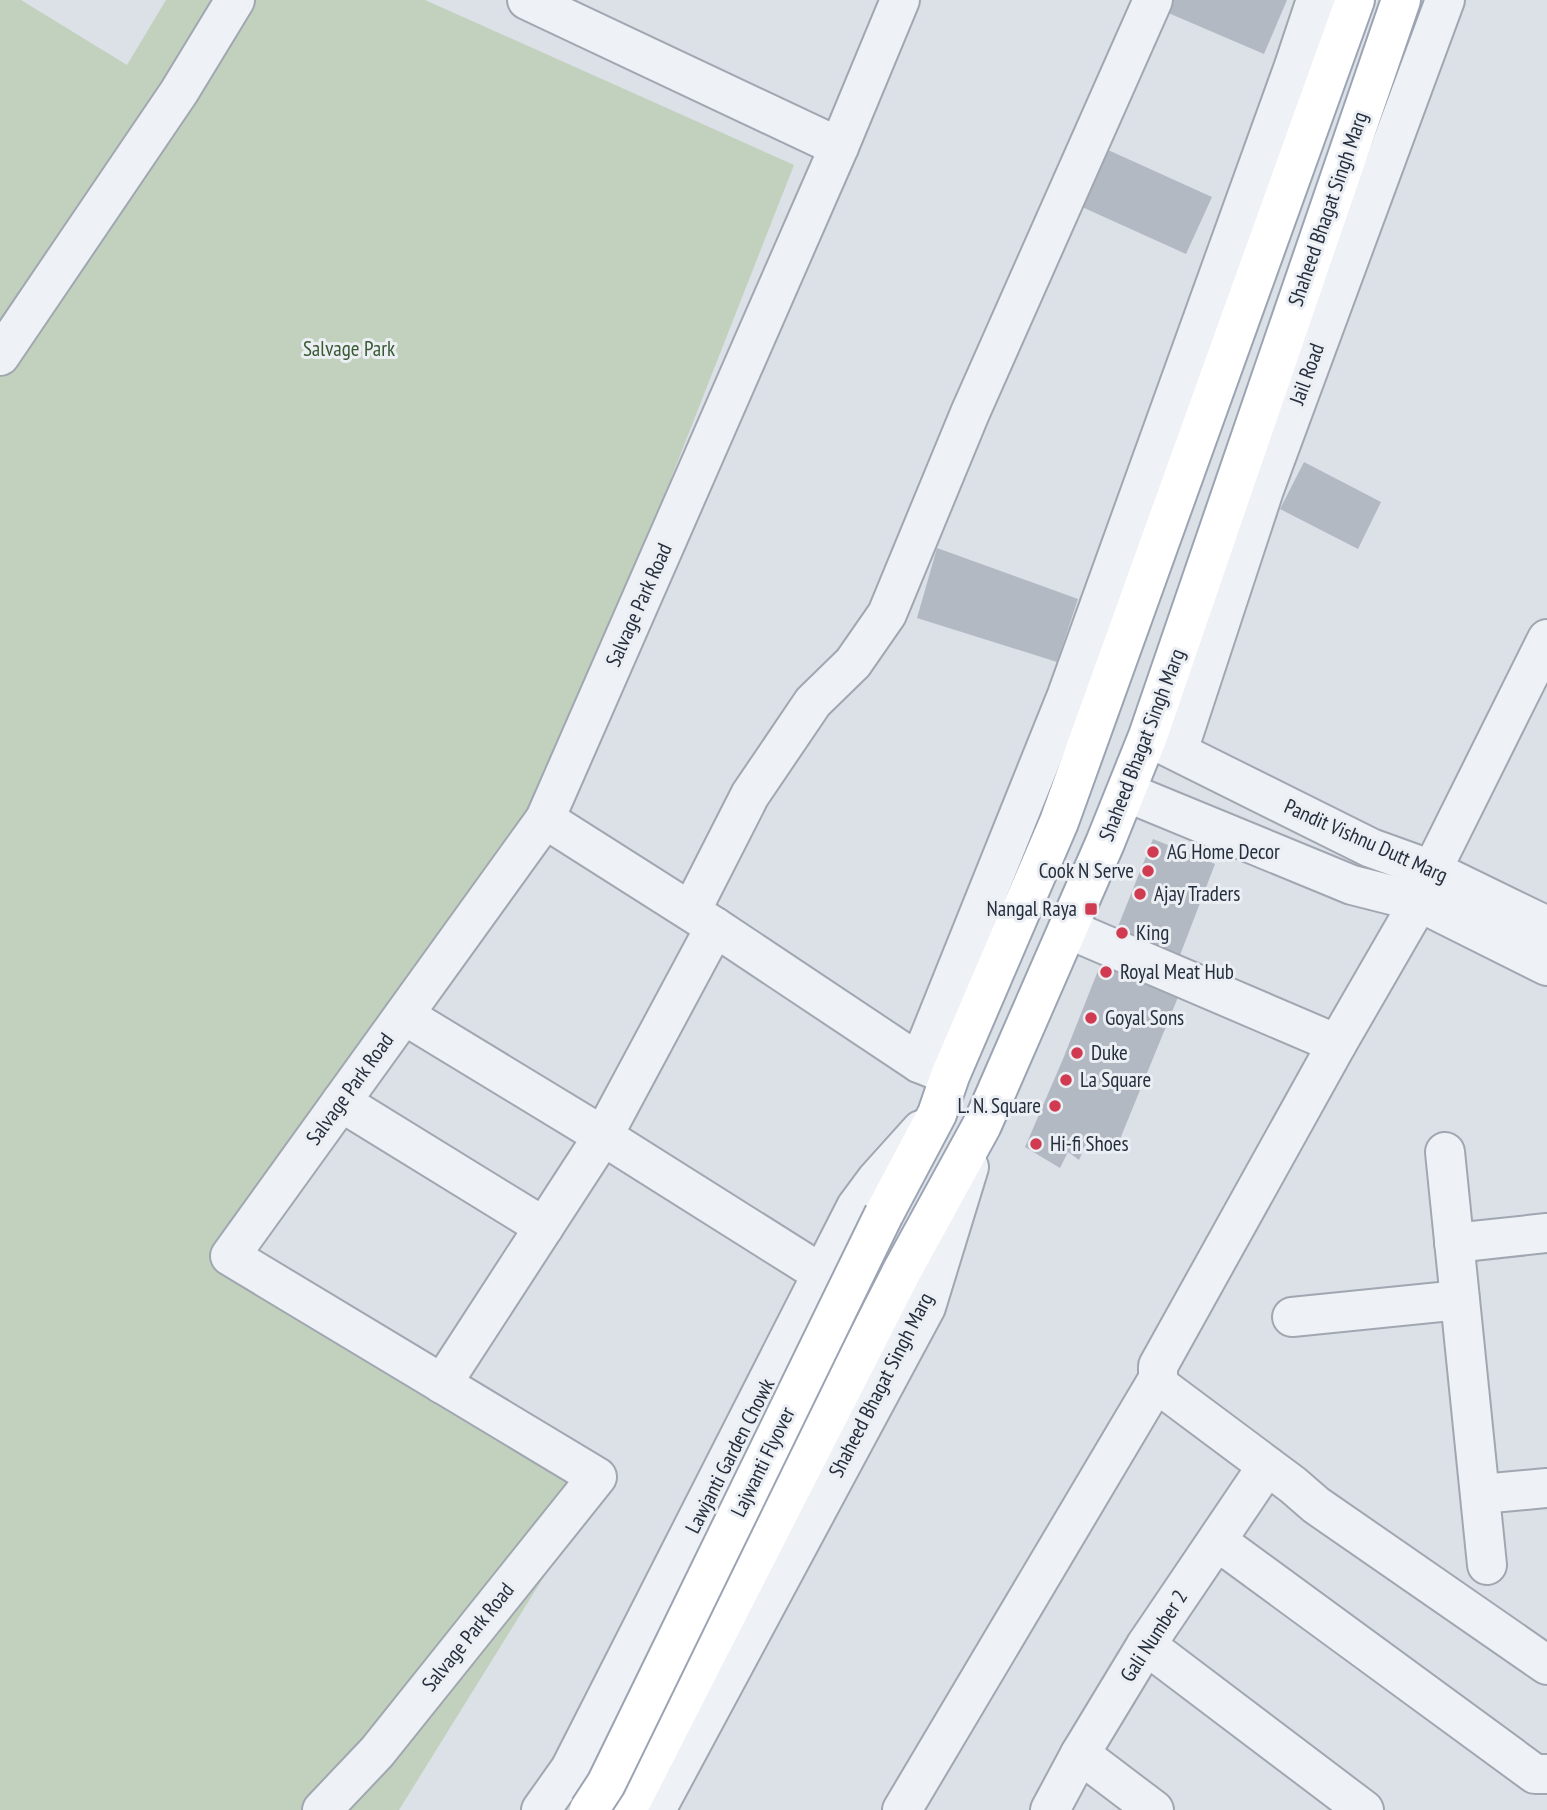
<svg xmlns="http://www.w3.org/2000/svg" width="1547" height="1810" font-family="'PT Sans Narrow',sans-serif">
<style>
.green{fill:#c2d1bd}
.building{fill:#b3b9c3}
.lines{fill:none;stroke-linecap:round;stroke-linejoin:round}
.minor-casing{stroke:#a1a7b1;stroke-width:42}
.major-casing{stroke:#9ba4b3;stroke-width:42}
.minor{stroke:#eef1f5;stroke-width:38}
.major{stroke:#fff;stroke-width:38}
.major-bridge-casing{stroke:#9ba4b3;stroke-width:42;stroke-linecap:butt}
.major-bridge{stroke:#fff;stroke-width:38}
.poi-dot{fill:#d13b51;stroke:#ebeff4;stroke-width:2.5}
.labels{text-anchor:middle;stroke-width:6;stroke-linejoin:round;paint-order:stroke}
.street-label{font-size:21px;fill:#252e3d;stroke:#ebeff4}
.park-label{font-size:21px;fill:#395932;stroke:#ebeff4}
.poi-label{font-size:21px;fill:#252e3d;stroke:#ebeff4;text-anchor:start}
</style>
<rect width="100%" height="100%" fill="#dce0e7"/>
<path class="green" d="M0,0h21l106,65 39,-65h259l369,165 -256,652 -293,449 352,225 -198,319h-399z"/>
<g class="building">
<path d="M1155,0h132l-23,54 -112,-48z"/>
<path d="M1097,145l115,52 -26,57 -115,-52z"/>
<path d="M1304,462l77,40 -23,47 -78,-40z"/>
<path d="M937,548l141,51 -21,63 -140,-44z"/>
<path d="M1153,839l62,25 -38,99 -64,-24z"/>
<path d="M1105,953l78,32 -65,159 -27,-11 -12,27 -11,-8 -8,16 -35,-21 38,-88z"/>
</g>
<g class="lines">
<g class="minor-casing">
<g id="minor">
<path d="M527,0l312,147"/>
<path d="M0,356l179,-264 56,-92"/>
<path d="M1547,639l-115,231 -13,32 -82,142 -179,322v13l5,9 130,97 23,20 231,160"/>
<path d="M1156,741l215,107 61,22 115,56"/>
<path d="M1178,751l86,-261 181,-490"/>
<path d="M1126,792l226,93 67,17 128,64"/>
<path d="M545,819l170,108 204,136 22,9"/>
<path d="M691,911l59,-116 63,-93 40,-39 34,-49 83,-201 183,-413"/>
<path d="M1068,929l269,115"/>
<path d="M404,1015l199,121 219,138"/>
<path d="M919,1063l148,-368 227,-629 22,-66"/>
<path d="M341,1102l203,125"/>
<path d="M1445,1152l42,413"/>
<path d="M1454,1243l93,-10"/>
<path d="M1292,1317l168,-17"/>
<path d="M442,1384l161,-248 112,-209"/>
<path d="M1481,1494l66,-6"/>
<path d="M1217,1541l318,233h12"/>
<path d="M1146,1645l218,165"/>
<path d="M1080,1754l74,56"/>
<path d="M322,1810l55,-58 220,-275 -367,-221 315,-437 294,-672 61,-147"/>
<path d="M541,1810l29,-41 286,-562 20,-27 45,-50"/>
<path d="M656,1810l270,-503 43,-140"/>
<path d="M902,1810l256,-431"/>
<path d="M1050,1810l30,-56 66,-109 121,-179"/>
</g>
</g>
<g class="major-casing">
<g id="major">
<path d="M884,1214l53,-100 13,-38 109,-254 296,-822"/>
<path d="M627,1810l275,-539 80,-146 123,-282 43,-107 253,-736"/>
</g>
</g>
<use href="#minor" class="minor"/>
<use href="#major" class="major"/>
<g class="major-bridge-casing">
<path id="major-bridge" d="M589,1810l17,-26 278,-570"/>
</g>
<use href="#major-bridge" class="major-bridge"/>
</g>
<g class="poi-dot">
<circle cx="1153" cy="852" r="7"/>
<circle cx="1148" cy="871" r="7"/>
<circle cx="1140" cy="894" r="7"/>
<rect x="1084" y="902" width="14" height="14" rx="3.5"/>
<circle cx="1122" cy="933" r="7"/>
<circle cx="1106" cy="972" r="7"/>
<circle cx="1091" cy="1018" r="7"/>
<circle cx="1077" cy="1053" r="7"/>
<circle cx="1066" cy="1080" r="7"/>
<circle cx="1055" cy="1106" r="7"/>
<circle cx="1036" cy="1144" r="7"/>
</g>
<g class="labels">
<g class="street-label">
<text transform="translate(1328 209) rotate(-71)" y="7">Shaheed Bhagat Singh Marg</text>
<text transform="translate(1307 374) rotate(-70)" y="7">Jail Road</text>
<text transform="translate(639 605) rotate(-66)" y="7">Salvage Park Road</text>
<text transform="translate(1142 745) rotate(-69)" y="7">Shaheed Bhagat Singh Marg</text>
<text transform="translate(1366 841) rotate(24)" y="7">Pandit Vishnu Dutt Marg</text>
<text transform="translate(350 1089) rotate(-54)" y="7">Salvage Park Road</text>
<text transform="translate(881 1385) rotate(-63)" y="7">Shaheed Bhagat Singh Marg</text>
<text transform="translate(730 1456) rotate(-63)" y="7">Lawjanti Garden Chowk</text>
<text transform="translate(763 1462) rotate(-64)" y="7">Lajwanti Flyover</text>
<text transform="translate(1154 1636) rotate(-57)" y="7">Gali Number 2</text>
<text transform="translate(468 1637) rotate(-51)" y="7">Salvage Park Road</text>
</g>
<g class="park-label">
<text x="349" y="356">Salvage Park</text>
</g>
<g class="poi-label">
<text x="1167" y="859">AG Home Decor</text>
<text x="1134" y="878" text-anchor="end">Cook N Serve</text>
<text x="1154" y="901">Ajay Traders</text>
<text x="1077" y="916" text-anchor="end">Nangal Raya</text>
<text x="1136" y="940">King</text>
<text x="1120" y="979">Royal Meat Hub</text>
<text x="1105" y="1025">Goyal Sons</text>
<text x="1091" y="1060">Duke</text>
<text x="1080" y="1087">La Square</text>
<text x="1041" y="1113" text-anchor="end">L. N. Square</text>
<text x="1050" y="1151">Hi-fi Shoes</text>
</g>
</g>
</svg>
